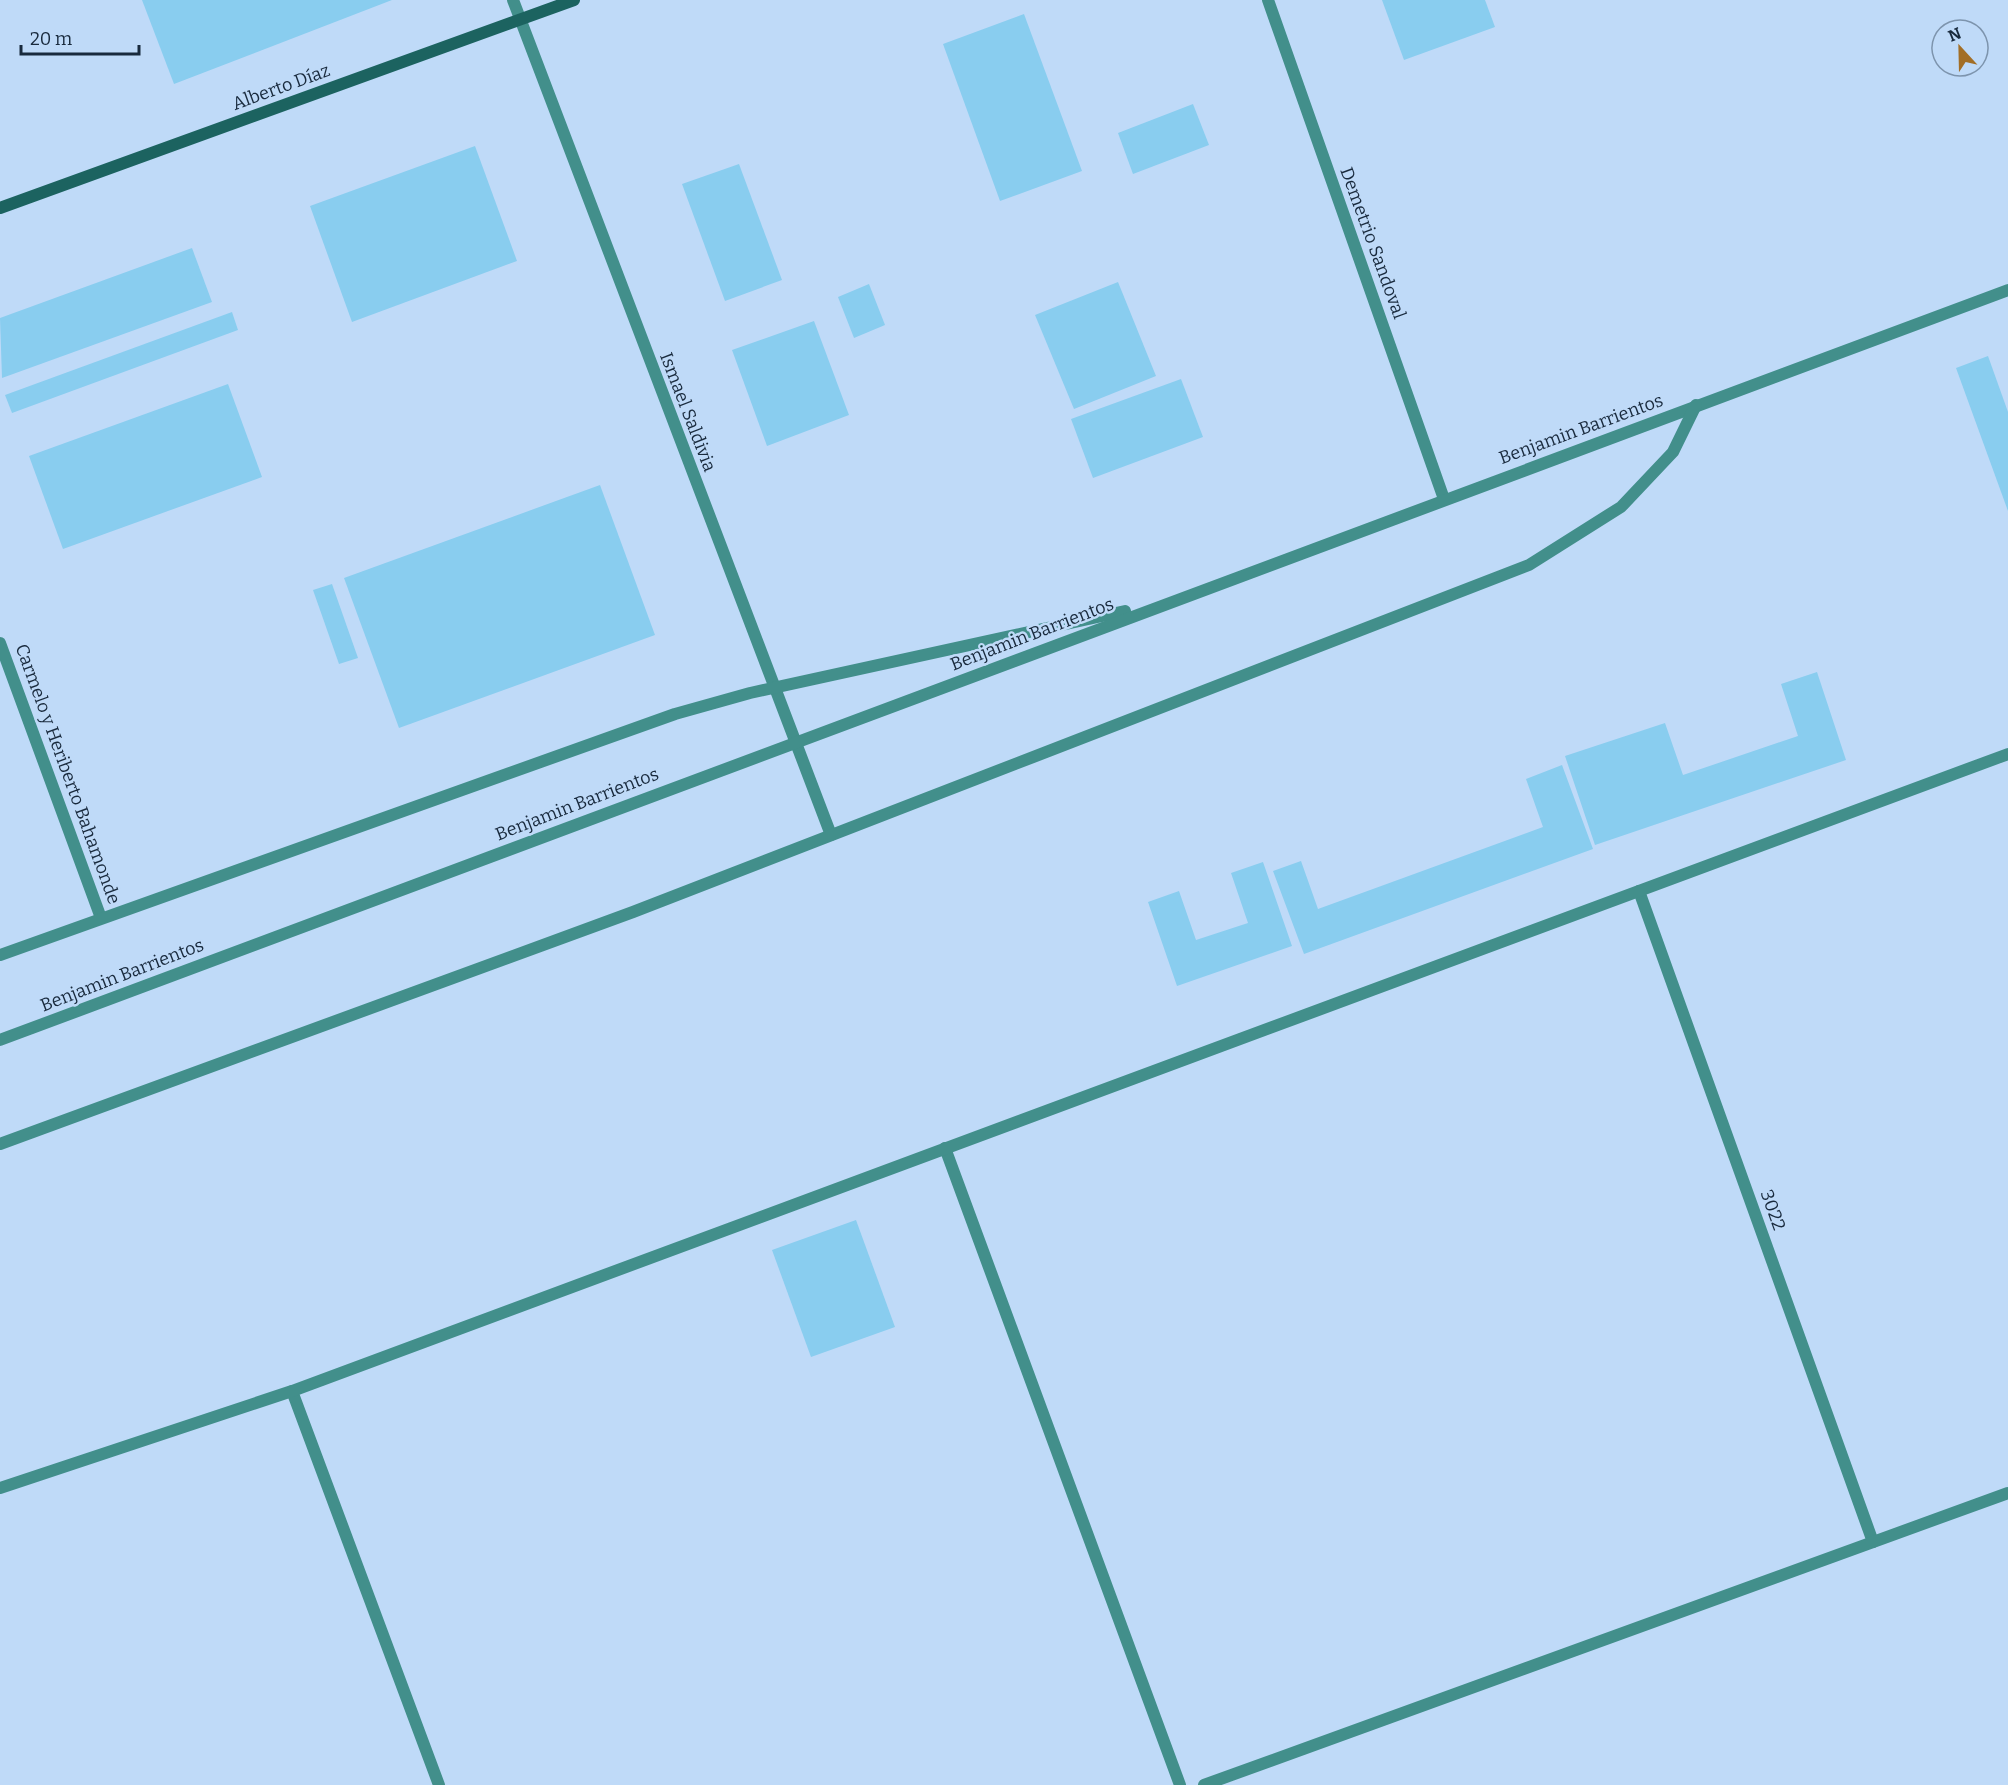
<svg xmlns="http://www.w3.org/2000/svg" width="2008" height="1785" font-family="Bitter,serif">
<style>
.building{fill:#89cdef}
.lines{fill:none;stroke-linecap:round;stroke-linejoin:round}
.street{stroke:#428f8b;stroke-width:12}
.secondary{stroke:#1c6360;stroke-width:12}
.labels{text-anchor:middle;stroke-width:5;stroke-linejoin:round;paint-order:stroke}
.street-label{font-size:18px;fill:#192a3d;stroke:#bfdaf8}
</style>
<rect width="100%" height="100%" fill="#bfdaf8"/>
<g class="building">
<path d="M142,0h250l-218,84z"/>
<path d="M1382,0h103l10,27 -91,33z"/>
<path d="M1024,14l58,157 -82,30 -57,-157z"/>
<path d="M1193,104l16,41 -76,29 -15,-41z"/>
<path d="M475,146l42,115 -165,61 -42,-116z"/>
<path d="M739,164l43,116 -57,21 -43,-117z"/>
<path d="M192,248l20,54 -210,76 -2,-60z"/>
<path d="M1118,282l38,94 -82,33 -39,-94z"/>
<path d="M869,284l16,41 -31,13 -16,-41z"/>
<path d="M232,312l6,18 -226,83 -7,-18z"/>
<path d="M814,321l35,94 -82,31 -35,-96z"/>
<path d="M1988,356l20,56v99l-52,-143z"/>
<path d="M1181,379l22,58 -110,41 -22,-59z"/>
<path d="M228,384l34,93 -199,72 -34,-93z"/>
<path d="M600,485l55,150 -256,93 -55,-150z"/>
<path d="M332,584l26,74 -19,6 -26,-74z"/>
<path d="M1817,672l29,88 -251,85 -30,-89 100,-33 18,52 115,-39 -17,-52z"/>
<path d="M1562,765l31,84 -289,105 -31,-83 28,-10 17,48 225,-82 -17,-48z"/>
<path d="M1263,862l29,84 -115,40 -29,-84 31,-11 17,49 52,-17 -17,-50z"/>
<path d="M856,1220l39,107 -84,30 -39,-107z"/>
</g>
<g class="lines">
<g class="street">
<path d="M513,0l318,835"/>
<path d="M1268,0l176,499"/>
<path d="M0,643l101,275"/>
<path d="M1639,891l234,651"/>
<path d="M0,955l675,-241 75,-21 375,-82"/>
<path d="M0,1040l2008,-750"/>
<path d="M0,1144l633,-232 896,-347 92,-58 52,-55 23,-47"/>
<path d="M945,1148l235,637"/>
<path d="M292,1391l147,394"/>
<path d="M0,1488l292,-97 1716,-637"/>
<path d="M1204,1785l804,-292"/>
</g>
<path class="secondary" d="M0,208l574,-208"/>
</g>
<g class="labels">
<g class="street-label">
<text transform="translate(281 87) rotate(-20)" y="6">Alberto Díaz</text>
<text transform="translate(1373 243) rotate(70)" y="6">Demetrio Sandoval</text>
<text transform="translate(688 412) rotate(69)" y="6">Ismael Saldivia</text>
<text transform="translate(1581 429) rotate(-20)" y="6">Benjamin Barrientos</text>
<text transform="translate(1032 634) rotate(-21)" y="6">Benjamin Barrientos</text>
<text transform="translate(68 774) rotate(70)" y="6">Carmelo y Heriberto Bahamonde</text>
<text transform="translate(577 804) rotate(-21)" y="6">Benjamin Barrientos</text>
<text transform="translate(122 975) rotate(-21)" y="6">Benjamin Barrientos</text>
<text transform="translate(1773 1210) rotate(70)" y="6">3022</text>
</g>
</g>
<g transform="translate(1960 48) rotate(338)"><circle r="28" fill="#bfdaf8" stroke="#7d94ad" stroke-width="1.5"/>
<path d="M0-4.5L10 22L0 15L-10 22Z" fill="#a26e26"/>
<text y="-9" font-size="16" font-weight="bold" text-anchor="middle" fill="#192a3d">N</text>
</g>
<path d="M21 45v9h118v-9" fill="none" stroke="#192a3d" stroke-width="3"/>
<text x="30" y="45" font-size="18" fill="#192a3d" stroke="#bfdaf8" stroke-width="4.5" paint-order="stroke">20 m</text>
</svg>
